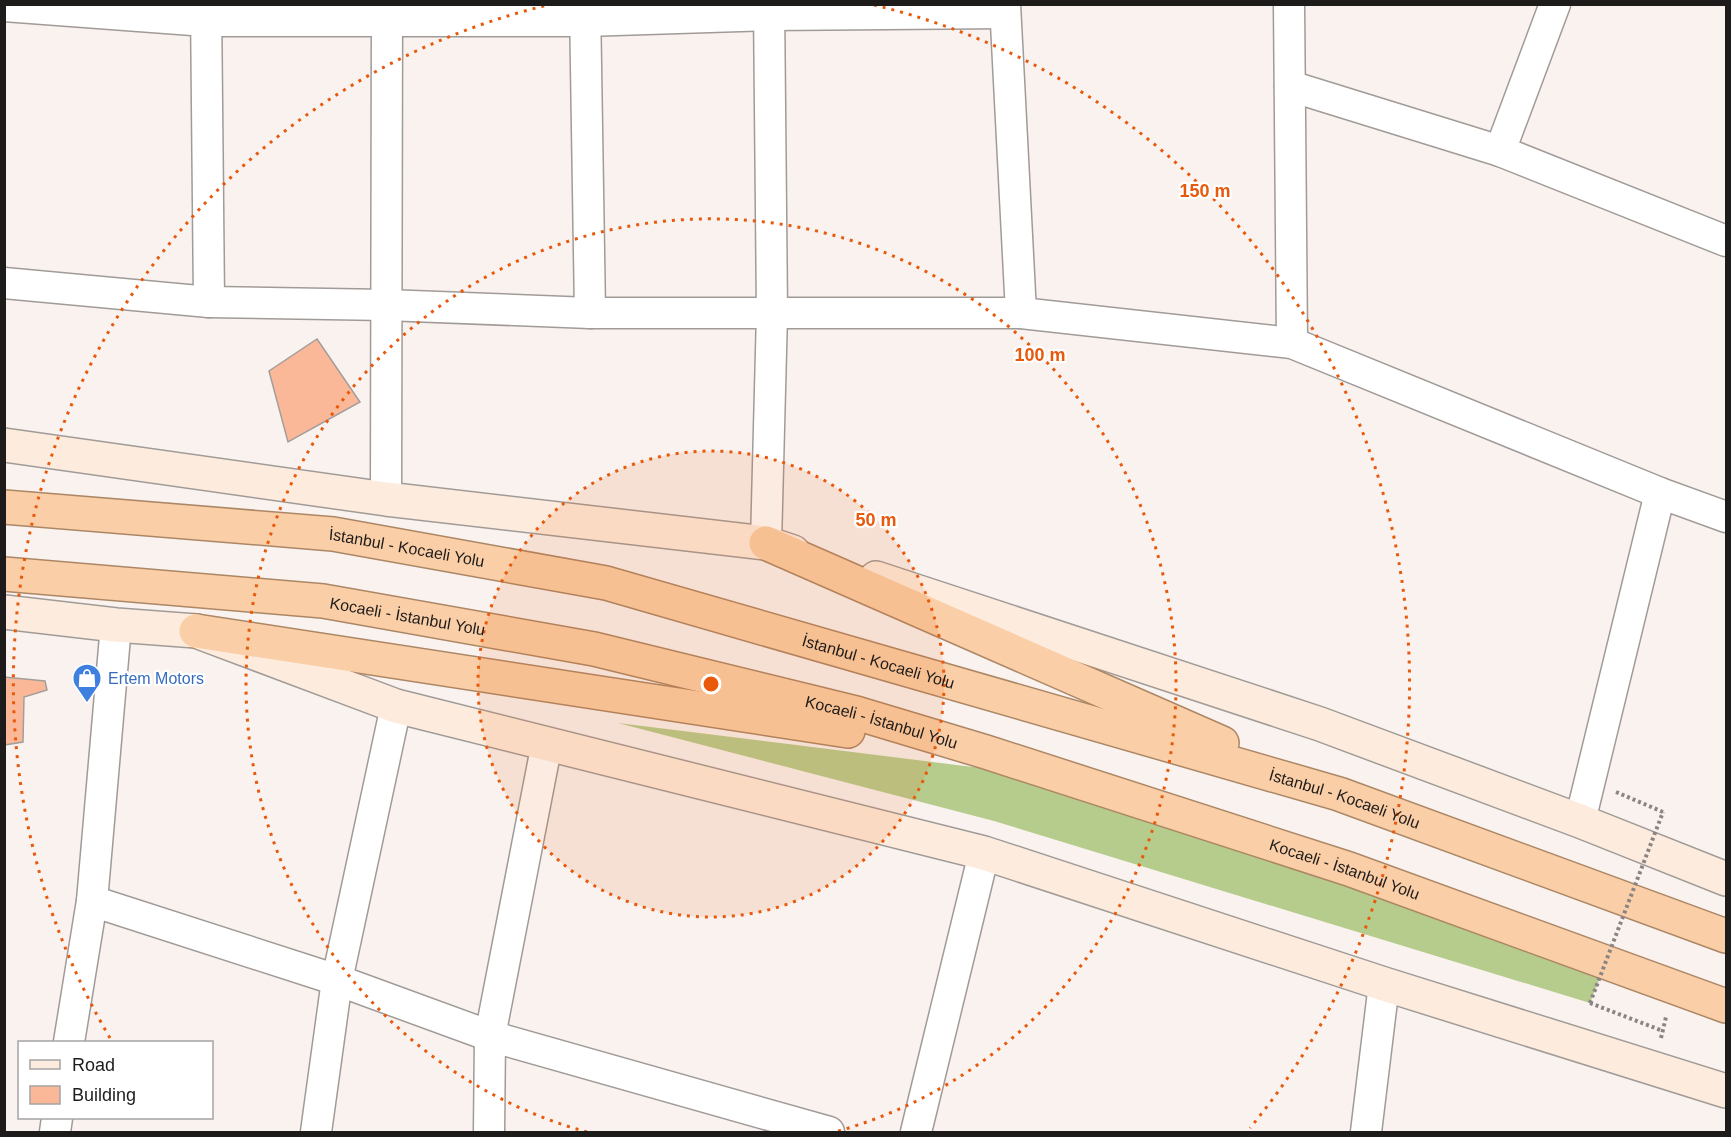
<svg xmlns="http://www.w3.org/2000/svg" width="1731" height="1137" font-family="Arial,sans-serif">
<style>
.forest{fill:#b6cc8c}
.building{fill:#fbb898;stroke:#a49e9b;stroke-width:1.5}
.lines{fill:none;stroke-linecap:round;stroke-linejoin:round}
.minor-casing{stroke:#a19b98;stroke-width:33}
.secondary-casing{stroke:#a19b98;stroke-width:36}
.trunk-casing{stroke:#ac8766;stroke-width:36}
.path{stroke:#8a8583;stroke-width:4;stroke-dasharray:3 3;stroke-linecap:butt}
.minor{stroke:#fff;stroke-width:30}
.secondary{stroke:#fdecdd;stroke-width:33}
.trunk{stroke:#facea6;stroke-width:33}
.path-bridge{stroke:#8a8583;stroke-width:4;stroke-dasharray:3 3;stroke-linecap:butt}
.ring{fill:none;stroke:#e8590c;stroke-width:3;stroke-dasharray:3 6}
.labels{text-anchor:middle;stroke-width:4.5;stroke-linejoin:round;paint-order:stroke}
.street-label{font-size:16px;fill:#1e1c1b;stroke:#fff}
.shop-label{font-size:16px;fill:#366cbe;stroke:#fff;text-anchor:start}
.centre{fill:#e8590c;stroke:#fff;stroke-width:3}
.ring-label{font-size:18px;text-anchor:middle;font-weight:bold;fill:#e8590c;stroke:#fff;stroke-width:4.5;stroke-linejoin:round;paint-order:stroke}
</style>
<rect width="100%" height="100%" fill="#f9f2ef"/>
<path class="forest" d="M618,723l371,46 614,201 -13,33 -596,-182z"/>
<g class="building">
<path d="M317,339l43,63 -72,40 -19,-71z"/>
<path d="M4,677l41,4 2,9 -23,7 -1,45 -19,3z"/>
</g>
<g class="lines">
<g class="minor-casing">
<g id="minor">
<path d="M206,4l3,298"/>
<path d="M585,4l5,309"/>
<path d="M1005,4l16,309"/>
<path d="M1289,4l3,339"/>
<path d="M4,6l202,15h379l184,-6 236,-2"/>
<path d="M1290,86l210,65 226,90"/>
<path d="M1500,151l55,-147"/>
<path d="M4,283l205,19 177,3 204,8h431l271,30 368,150 66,24"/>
<path d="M386,499l1,-495"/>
<path d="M766,543l6,-230 -3,-309"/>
<path d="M1580,821l80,-328"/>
<path d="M92,901l245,79 153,56 339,96"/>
<path d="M69,1042l23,-141 24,-276"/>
<path d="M55,1132l2,-14"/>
<path d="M316,1132l21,-152 59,-274"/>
<path d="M489,1132l1,-96 57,-293"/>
<path d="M916,1132l68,-279"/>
<path d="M1366,1132l18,-148"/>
</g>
</g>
<g class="secondary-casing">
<g id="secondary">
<path d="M4,445l382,54 380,44 27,9"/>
<path d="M876,578l444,146 260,97 146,58"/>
<path d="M4,612l112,13 80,6 200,75 588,147 400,131 342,107"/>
</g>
</g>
<g class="trunk-casing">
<g id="trunk">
<path id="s1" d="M4,507l329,27 273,49 733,211 387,142"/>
<path d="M766,543l456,200"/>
<path id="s2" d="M4,574l319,27 271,48 262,64 130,39 363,117 377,137"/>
<path d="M196,631l652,100"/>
</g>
</g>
<g class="path">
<path d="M1616,792l47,20"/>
<path d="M1590,1003l73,28"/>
<path d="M1661,1038l5,-21"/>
</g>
<use href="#minor" class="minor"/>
<use href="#secondary" class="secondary"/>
<use href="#trunk" class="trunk"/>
<path class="path-bridge" d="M1590,1003l73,-191"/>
</g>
<circle cx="711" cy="684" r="233" fill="#e8590c" fill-opacity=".12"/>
<g class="ring">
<circle cx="711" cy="684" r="233"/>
<path d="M587 1132A465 465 0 1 1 835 1132"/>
<path d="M110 1038A698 698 0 0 1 548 5M874 5A698 698 0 0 1 1250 1128"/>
</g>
<defs>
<g id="shop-pin" transform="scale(1.5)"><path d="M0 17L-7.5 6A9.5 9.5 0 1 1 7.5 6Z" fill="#3f7fe0" stroke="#fff"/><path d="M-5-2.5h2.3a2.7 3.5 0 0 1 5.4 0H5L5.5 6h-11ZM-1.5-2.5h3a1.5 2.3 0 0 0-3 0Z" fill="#fff"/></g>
</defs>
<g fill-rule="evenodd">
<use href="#shop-pin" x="87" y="678"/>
</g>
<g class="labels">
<g class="street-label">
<text dy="6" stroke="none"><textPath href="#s1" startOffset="405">İstanbul - Kocaeli Yolu</textPath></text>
<text dy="6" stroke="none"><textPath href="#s2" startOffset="406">Kocaeli - İstanbul Yolu</textPath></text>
<text dy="6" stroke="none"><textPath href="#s1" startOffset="891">İstanbul - Kocaeli Yolu</textPath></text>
<text dy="6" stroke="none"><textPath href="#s2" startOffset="892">Kocaeli - İstanbul Yolu</textPath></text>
<text dy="6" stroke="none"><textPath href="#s1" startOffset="1377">İstanbul - Kocaeli Yolu</textPath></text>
<text dy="6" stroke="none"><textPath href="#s2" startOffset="1378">Kocaeli - İstanbul Yolu</textPath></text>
</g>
<g class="shop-label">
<text x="108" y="684">Ertem Motors</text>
</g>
</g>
<circle cx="711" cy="684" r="9" class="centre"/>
<g class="ring-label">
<text x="1205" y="197">150 m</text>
<text x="1040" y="361">100 m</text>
<text x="876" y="526">50 m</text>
</g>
<rect width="1731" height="1137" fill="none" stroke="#1e1c1b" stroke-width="12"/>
<rect x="18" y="1041" width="195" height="78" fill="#ffffff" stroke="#a5a4a4" stroke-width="1.5"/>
<rect x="30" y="1060" width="30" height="9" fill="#fdecdd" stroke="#a5a4a4" stroke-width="1.5"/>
<text x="72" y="1071" font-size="18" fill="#1e1c1b">Road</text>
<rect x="30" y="1086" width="30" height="18" fill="#fbb898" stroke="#a5a4a4" stroke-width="1.5"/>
<text x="72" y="1101" font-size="18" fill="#1e1c1b">Building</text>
</svg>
